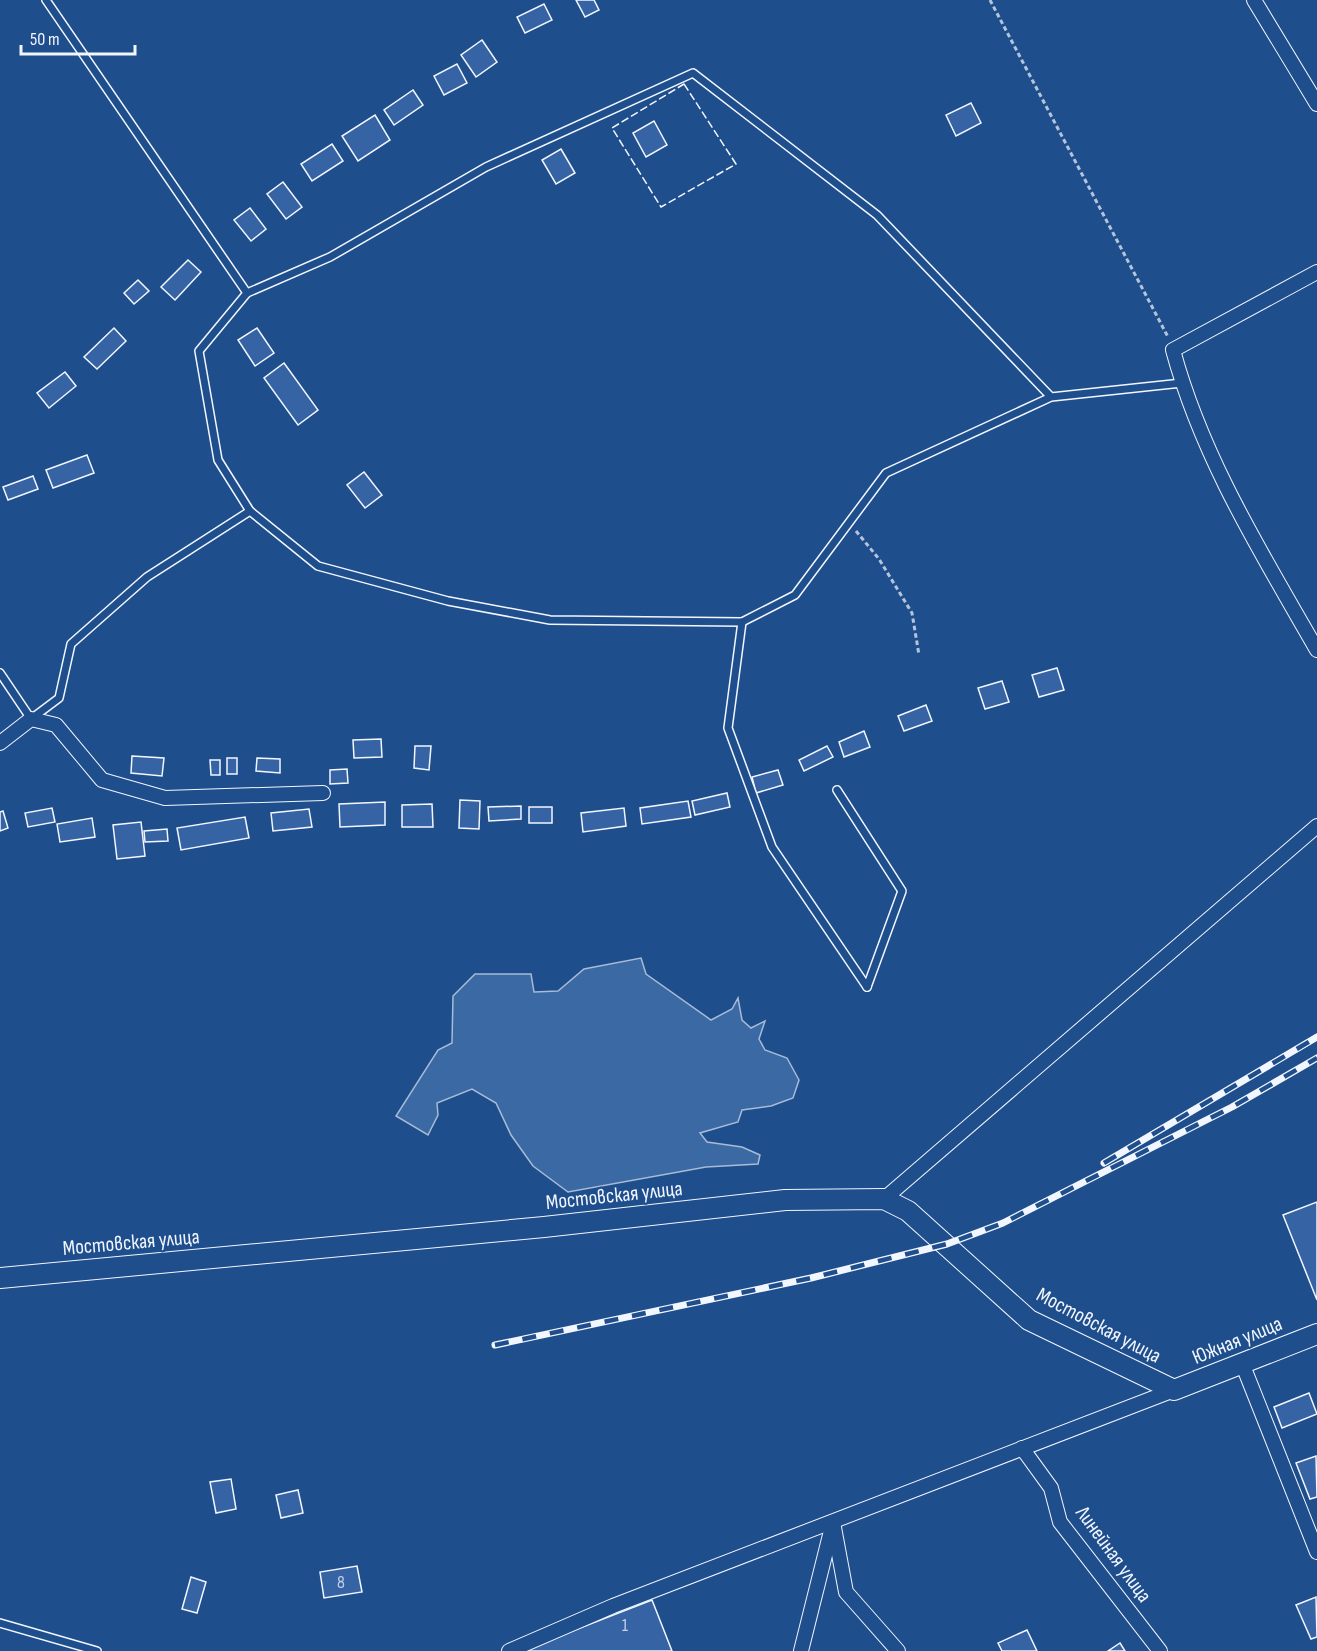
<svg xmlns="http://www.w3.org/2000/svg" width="1317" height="1651" font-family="'Sofia Sans Condensed',sans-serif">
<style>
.water{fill:#3b69a3;stroke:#a8bbd7;stroke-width:1.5}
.building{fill:#3563a3;stroke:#f2f6ff;stroke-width:1.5}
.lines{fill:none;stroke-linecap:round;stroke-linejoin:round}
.lane-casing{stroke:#f2f6ff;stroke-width:10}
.street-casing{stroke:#f2f6ff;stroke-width:16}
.secondary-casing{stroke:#f2f6ff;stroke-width:22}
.path{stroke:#b3c4dc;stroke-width:3;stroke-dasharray:4.5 3;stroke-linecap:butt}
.lane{stroke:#1f4e8c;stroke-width:7}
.street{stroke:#1f4e8c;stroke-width:14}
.secondary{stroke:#1f4e8c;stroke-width:20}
.rail-casing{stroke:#f2f6ff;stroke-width:7}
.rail{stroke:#1f4e8c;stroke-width:4.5;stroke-dasharray:14;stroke-linecap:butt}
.fence{stroke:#f2f6ff;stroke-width:1.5;stroke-dasharray:8 3;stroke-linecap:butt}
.labels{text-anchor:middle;stroke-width:4.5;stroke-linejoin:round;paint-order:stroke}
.number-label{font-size:18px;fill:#c3d1e8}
.street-label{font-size:21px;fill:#f2f6ff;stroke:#1f4e8c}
</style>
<rect width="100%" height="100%" fill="#1f4e8c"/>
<path class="water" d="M641,958l5,16 65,46 21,-11 6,-11 4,22 9,8 14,-7 -6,18 6,11 22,8 12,22 -6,18 -22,8 -29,4 -4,12 -38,11 7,9 35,5 18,8 -2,9 -52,3 -138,25 -35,-26 -22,-31 -15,-32 -24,-14 -35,14 1,12 -10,20 -32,-19 42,-66 14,-7 1,-47 22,-22h56l3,18 24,-1 26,-22z"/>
<g class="building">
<path d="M576,0h18l5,10 -14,7z"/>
<path d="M544,4l8,16 -27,13 -8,-16z"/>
<path d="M482,40l15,22 -21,15 -15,-22z"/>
<path d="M457,64l10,19 -23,12 -10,-19z"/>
<path d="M413,90l10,15 -29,20 -10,-15z"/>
<path d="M971,103l10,20 -25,13 -10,-21z"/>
<path d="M375,115l15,25 -32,21 -16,-25z"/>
<path d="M654,121l13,24 -21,12 -13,-24z"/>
<path d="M332,144l11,17 -31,20 -11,-17z"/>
<path d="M561,149l14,24 -19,11 -14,-24z"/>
<path d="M283,182l19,25 -16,12 -19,-25z"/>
<path d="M250,208l16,21 -15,12 -17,-21z"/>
<path d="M188,260l13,12 -26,28 -14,-13z"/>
<path d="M138,280l11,11 -15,13 -10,-11z"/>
<path d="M114,328l12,13 -29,28 -13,-12z"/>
<path d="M257,328l17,25 -19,13 -17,-26z"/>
<path d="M284,363l34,47 -20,15 -34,-47z"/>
<path d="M65,372l11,14 -27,22 -12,-15z"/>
<path d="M87,455l7,18 -41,15 -7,-18z"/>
<path d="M364,472l18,23 -17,13 -18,-23z"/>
<path d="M33,476l5,13 -30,11 -5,-13z"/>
<path d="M1057,668l7,22 -25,7 -7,-22z"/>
<path d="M1002,681l7,21 -24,7 -7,-21z"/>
<path d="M926,705l6,16 -28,10 -6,-15z"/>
<path d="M864,731l6,16 -26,10 -5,-15z"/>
<path d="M381,739l1,18 -28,1 -1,-18z"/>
<path d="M415,746h16l-2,24 -15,-2z"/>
<path d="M827,746l6,11 -29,14 -5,-11z"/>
<path d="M132,756l32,2 -2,18 -31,-3z"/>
<rect x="227" y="758" width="10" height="16"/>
<path d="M257,758l23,1v14l-24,-2z"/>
<path d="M210,760h10v15h-9z"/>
<path d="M347,769l1,14 -18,1v-14z"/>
<path d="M778,770l5,15 -27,8 -4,-16z"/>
<path d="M727,793l3,14 -35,8 -3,-14z"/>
<path d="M460,800l20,1 -1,28 -20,-1z"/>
<path d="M688,801l3,16 -49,7 -2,-16z"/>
<path d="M385,802v23l-45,2 -1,-23z"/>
<path d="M432,804l1,23h-31v-22z"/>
<path d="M521,806v13l-32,2 -1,-14z"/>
<rect x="529" y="807" width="23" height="16"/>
<path d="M52,808l3,14 -27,5 -3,-14z"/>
<path d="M624,808l2,18 -43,6 -2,-19z"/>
<path d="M309,809l3,18 -39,4 -2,-18z"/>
<path d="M3,811l5,17 -8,3v-19z"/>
<path d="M245,817l4,21 -68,12 -4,-22z"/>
<path d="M92,818l3,19 -35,5 -3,-18z"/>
<path d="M141,822l4,34 -28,3 -4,-34z"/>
<path d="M167,829l1,12 -23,1 -1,-11z"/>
<path d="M1317,1202v98l-34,-85z"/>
<path d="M1309,1393l8,21 -35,14 -8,-21z"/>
<path d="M1316,1456l1,41 -7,2 -14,-36z"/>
<path d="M231,1479l5,30 -20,4 -6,-31z"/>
<path d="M298,1490l5,23 -22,5 -5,-23z"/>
<path d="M357,1566l5,26 -38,6 -4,-26z"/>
<path d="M191,1577l15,5 -9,31 -15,-4z"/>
<path d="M1316,1597l1,40 -6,2 -15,-34z"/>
<path d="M652,1600l20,51h-149v-1z"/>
<path d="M1027,1630l10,21h-35l-4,-8z"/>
<path d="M1120,1643l5,8h-17z"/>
</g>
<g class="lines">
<g class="lane-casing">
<g id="lane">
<path d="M46,0l201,293"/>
<path d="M1051,397l-165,76 -91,122 -53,27 -192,-2 -102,-19 -130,-35 -68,-55 -32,-51 -19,-109 48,-58 83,-36 156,-90 207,-94 184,142 174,182 131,-14"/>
<path d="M742,622l-14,106 44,119 95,140"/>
<path d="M0,673l31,46 28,-21 12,-54 76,-67 103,-66"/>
<path d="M837,790l65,101 -35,96"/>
<path d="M0,1623l97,28"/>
</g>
</g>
<g class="street-casing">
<g id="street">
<path d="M1254,0l63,104"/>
<path d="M1317,272l-144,78c29,108 89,204 144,300"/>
<path d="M0,743l31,-24 25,6 46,55 63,18 158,-5"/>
<path d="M884,1199l433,-373"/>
<path d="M1242,1363l75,189"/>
<path d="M1022,1448l29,40 9,34 100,129"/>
<path d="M833,1522l13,70 52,59"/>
<path d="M509,1651l104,-45 561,-216"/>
<path d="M801,1651l31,-124"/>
</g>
</g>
<g class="secondary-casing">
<path id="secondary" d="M0,1278l544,-51 241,-27 99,-1 24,12 121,109 145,70 143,-56"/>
</g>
<g class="path">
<path d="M990,0l178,337"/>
<path d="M856,531l23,28 33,54 7,42"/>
</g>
<use href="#lane" class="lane"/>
<use href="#street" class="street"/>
<use href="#secondary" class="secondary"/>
<g class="rail-casing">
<g id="rail">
<path d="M1104,1163l213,-126"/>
<path d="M495,1345l316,-67 136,-34 56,-21 229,-116 85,-49"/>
</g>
</g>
<use href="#rail" class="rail"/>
<path class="fence" d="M684,84l52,80 -75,43 -49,-79z"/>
</g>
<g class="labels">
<g class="number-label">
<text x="341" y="1588">8</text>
<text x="625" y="1631">1</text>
</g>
<g class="street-label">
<text transform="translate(614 1195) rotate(-6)" y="7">Мостовская улица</text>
<text transform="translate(131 1242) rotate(-5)" y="7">Мостовская улица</text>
<text transform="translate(1099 1325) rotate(28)" y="7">Мостовская улица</text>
<text transform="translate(1237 1340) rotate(-22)" y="7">Южная улица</text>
<text transform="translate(1114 1554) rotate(54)" y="7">Линейная улица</text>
</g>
</g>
<path d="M21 45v9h114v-9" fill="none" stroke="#f2f6ff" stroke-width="3"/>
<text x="30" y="45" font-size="18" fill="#f2f6ff" stroke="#1f4e8c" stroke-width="4.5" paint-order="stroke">50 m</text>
</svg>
